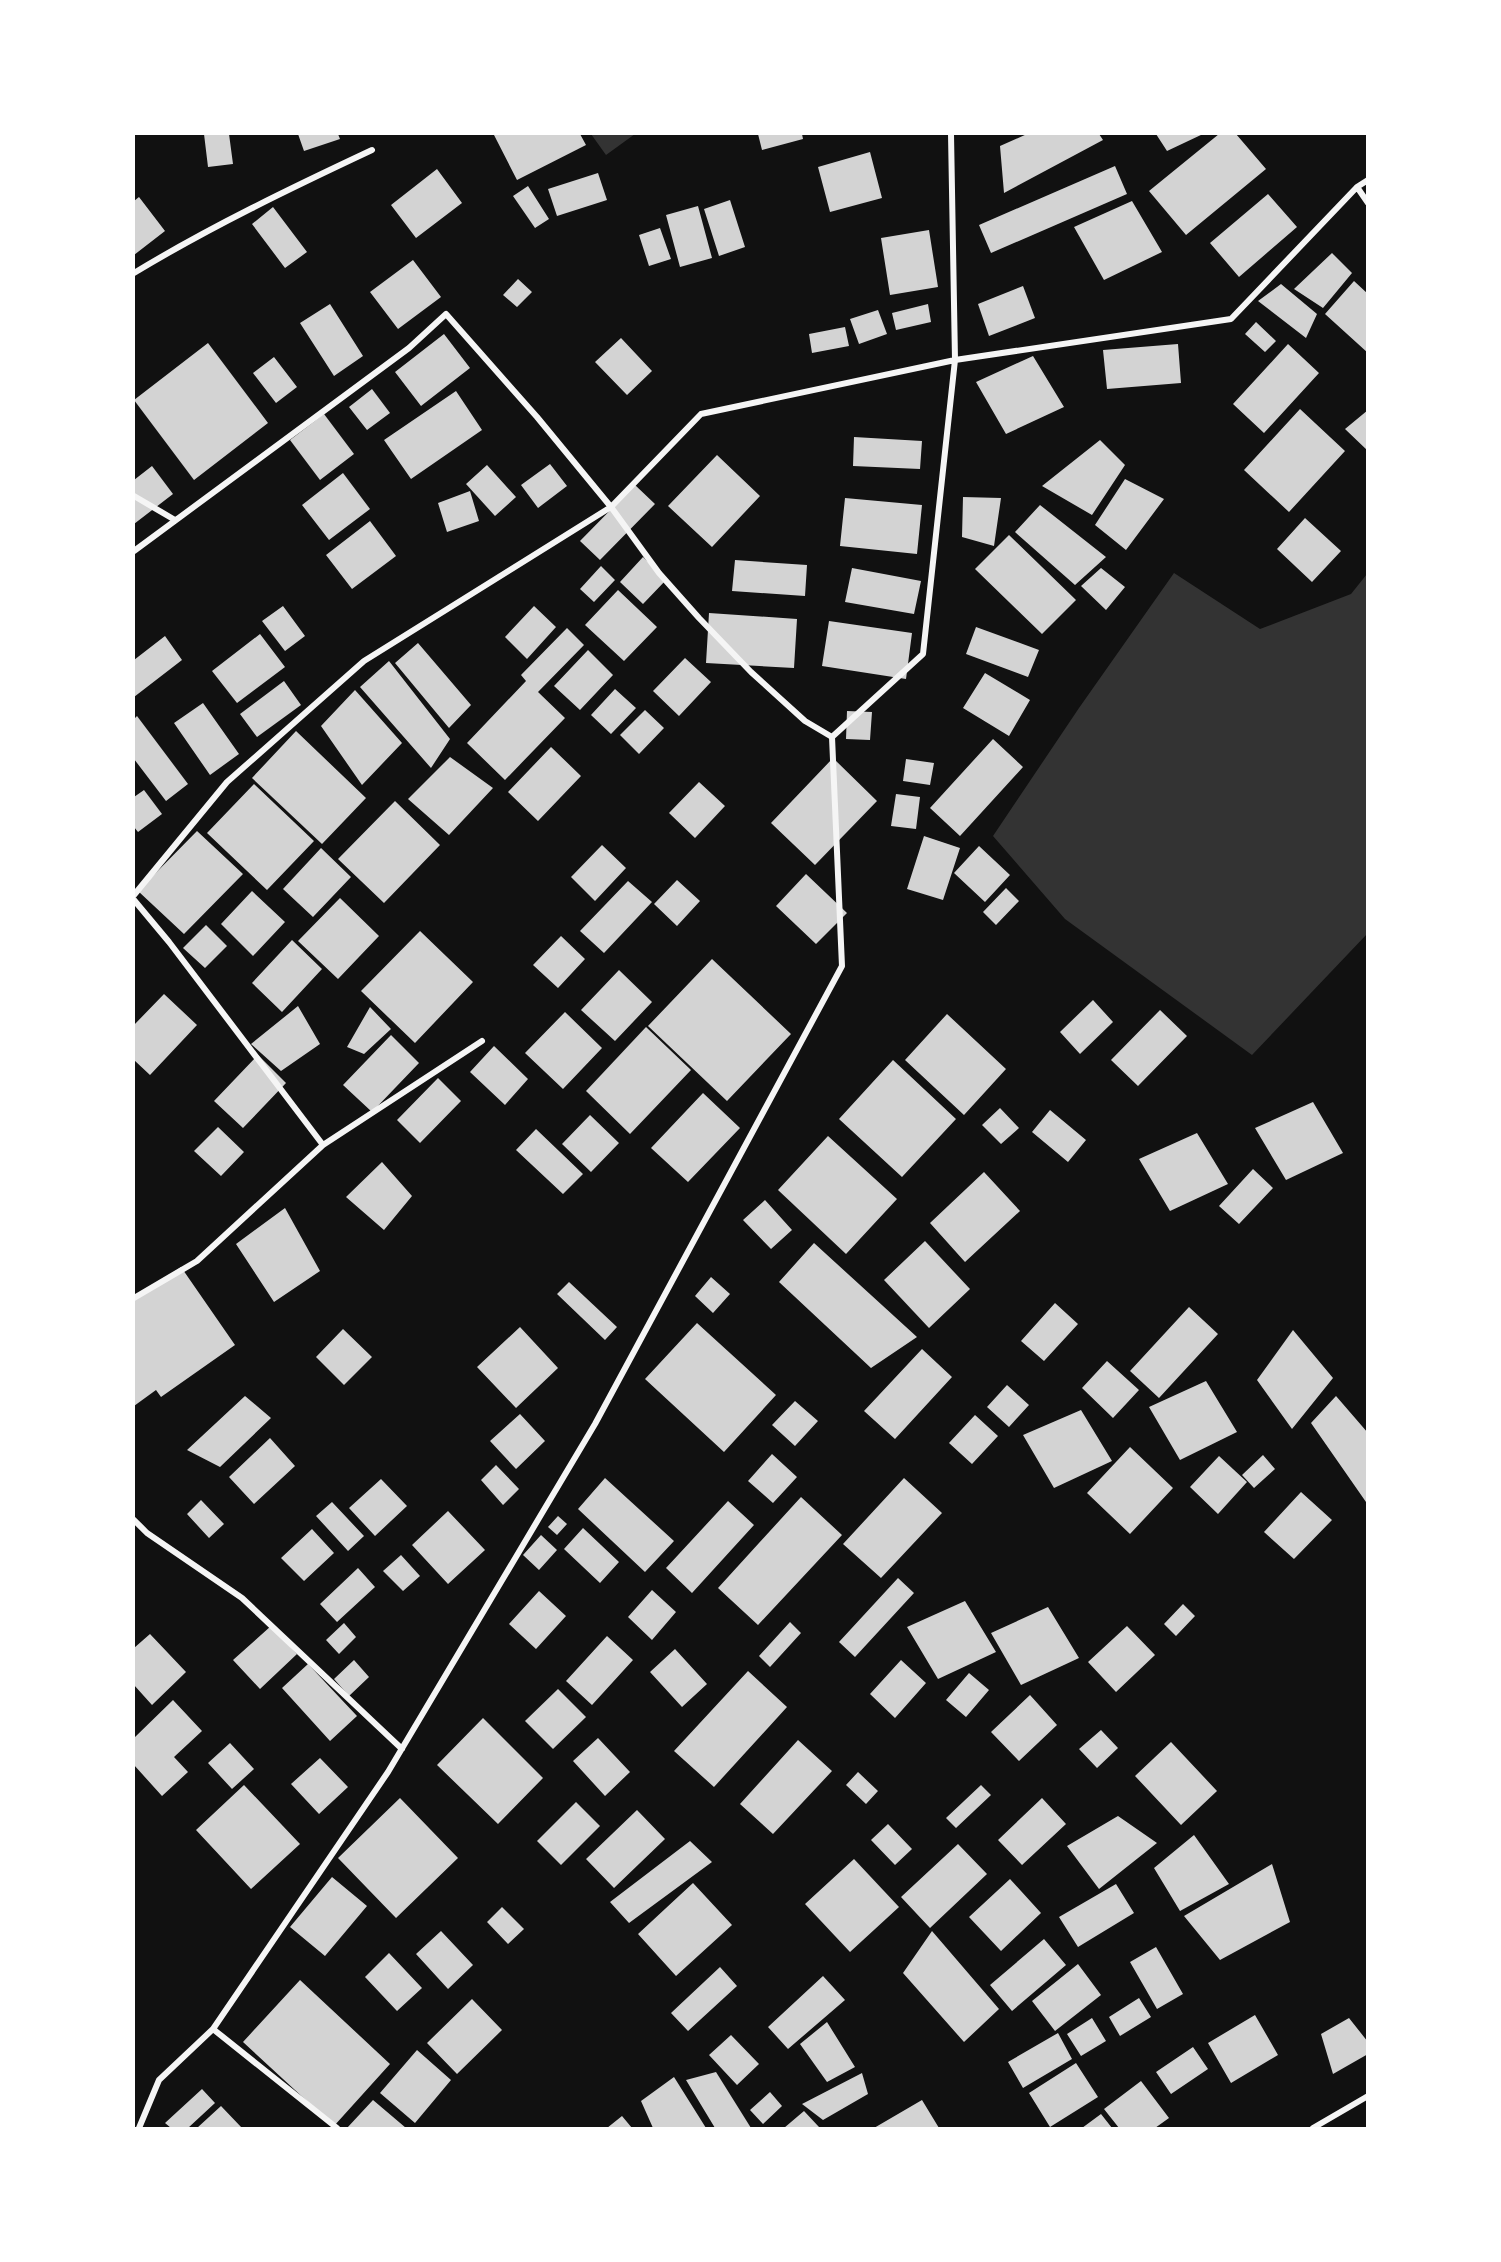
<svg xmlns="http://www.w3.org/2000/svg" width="1501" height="2262" viewBox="0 0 1501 2262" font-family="'Work Sans',sans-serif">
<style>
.water{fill:#333}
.building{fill:#d3d3d3}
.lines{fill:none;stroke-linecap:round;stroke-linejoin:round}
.minor{stroke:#f5f5f5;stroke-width:6}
</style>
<rect width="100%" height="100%" fill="#111"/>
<!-- water -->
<path class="water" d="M591,134H635L606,155Z
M1174,573L1260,629L1351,594L1367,574V934L1252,1055L1065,919L993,836L1079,708Z"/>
<!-- building -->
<path class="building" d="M204,134H229L233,164L208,167Z
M298,134H338L340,139L304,151Z
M497,134H580L586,145L517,180L494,135Z
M758,134H802L803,139L762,150Z
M1027,134H1099L1103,140L1004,193L1000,146Z
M1156,134H1203L1167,151Z
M1219,134H1236L1266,169L1186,235L1149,191Z
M870,152L882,198L830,212L818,167Z
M1115,166L1127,194L991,253L979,225Z
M437,169L462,203L416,238L391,205Z
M598,173L607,200L557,216L548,189Z
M528,186L549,219L535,228L513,196Z
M1268,194L1297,227L1239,277L1210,243Z
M139,197L165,231L134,255V201Z
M730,200L745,247L719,256L704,209Z
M1132,201L1162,252L1104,280L1074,227Z
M698,206L712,258L680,267L666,215Z
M273,207L307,252L285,268L252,224Z
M660,228L671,259L649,266L639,235Z
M929,230L938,287L890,295L881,238Z
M1332,253L1352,273L1323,308L1294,289Z
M413,260L441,297L398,329L370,292Z
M518,279L532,292L517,307L503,295Z
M1354,281L1368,294V353L1325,314Z
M1281,284L1317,314L1306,338L1258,301Z
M1023,286L1035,318L989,336L978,304Z
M330,304L363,356L334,376L300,323Z
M928,304L931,322L896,330L892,313Z
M878,310L887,334L859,344L850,319Z
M1256,322L1276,341L1265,352L1245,334Z
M845,327L849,346L812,353L809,334Z
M444,334L470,368L421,406L395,372Z
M621,338L652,371L627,395L595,362Z
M208,343L268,423L194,480L134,400Z
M1178,344L1181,383L1107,389L1103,350Z
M1288,344L1319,373L1264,433L1233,404Z
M1033,356L1064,407L1006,434L976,382Z
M274,357L297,387L276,403L253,373Z
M372,389L390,413L367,430L349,407Z
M456,391L482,430L411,479L384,440Z
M1300,409L1345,451L1289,512L1244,470Z
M1368,410V451L1345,429Z
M324,414L354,454L320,480L290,440Z
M854,437L922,441L920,469L853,466Z
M1100,440L1125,465L1092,515L1042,486Z
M717,455L760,496L712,547L668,506Z
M550,464L567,486L538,508L521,485Z
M487,465L516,497L495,516L466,484Z
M152,466L173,494L134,524V480Z
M343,473L370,509L329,540L302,505Z
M1125,479L1164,499L1126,550L1095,525Z
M635,485L655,504L600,560L580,541Z
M470,491L479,521L447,532L438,503Z
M963,497L1001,498L994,546L962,537Z
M845,498L922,505L917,554L840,546Z
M1040,505L1106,557L1075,585L1015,532Z
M1305,518L1341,551L1312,582L1277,549Z
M370,521L396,556L352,589L326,555Z
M1009,535L1076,600L1042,634L975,569Z
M643,557L666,580L643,604L620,582Z
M735,560L807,565L805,596L732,591Z
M601,566L615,580L594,602L580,589Z
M852,568L921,581L914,614L845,602Z
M1101,568L1125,587L1106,610L1081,586Z
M618,590L657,627L624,661L585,625Z
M283,606L305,636L285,651L262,621Z
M534,606L556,627L527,659L505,637Z
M709,613L797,619L794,668L706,663Z
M829,621L912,633L906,679L822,666Z
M976,627L1039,650L1028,677L966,654Z
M567,628L584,645L538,692L565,718L505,780L467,743L526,681L521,675Z
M260,634L285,667L237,703L212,671Z
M165,636L182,660L134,697V660Z
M418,643L471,705L449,728L395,663Z
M588,650L613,675L580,710L554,686Z
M685,658L711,682L679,716L653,691Z
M389,661L450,739L431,768L360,687Z
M985,673L1030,700L1009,736L963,708Z
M284,681L301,705L257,737L240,714Z
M615,689L636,708L611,734L591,715Z
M355,690L402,743L362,785L321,726Z
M203,703L239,754L210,775L174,723Z
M645,710L664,728L639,754L620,735Z
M847,711L872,712L870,740L846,739Z
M137,716L188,784L166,801L134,759V719Z
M296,731L366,798L322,844L252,778Z
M993,739L1023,767L960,836L930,808Z
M551,747L581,776L538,821L508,792Z
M450,757L493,788L449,835L408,799Z
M833,758L877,801L815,865L771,823Z
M906,759L934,763L930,785L903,781Z
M699,782L725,806L695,838L669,813Z
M254,784L314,841L267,890L207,833Z
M144,790L162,814L138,832L134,827V797Z
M896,794L920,797L916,829L891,826Z
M395,801L440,845L384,903L338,859Z
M197,831L243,874L184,934L138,891Z
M924,836L960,848L943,900L907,889Z
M602,845L626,868L595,901L571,877Z
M979,846L1010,875L985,902L954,873Z
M321,848L351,877L313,917L283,889Z
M806,874L847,913L816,944L776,906Z
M677,880L700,901L677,926L654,904Z
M628,881L652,902L604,953L580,931Z
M1006,888L1019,901L996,925L983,912Z
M252,891L285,922L253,956L221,924Z
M340,898L379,936L338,979L298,941Z
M206,925L227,946L205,968L183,948Z
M420,931L473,982L415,1043L361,991Z
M561,936L585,959L558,988L533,965Z
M292,940L322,969L282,1012L252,983Z
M712,959L791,1034L727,1101L648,1026Z
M619,970L652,1002L615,1041L581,1010Z
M164,994L197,1025L150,1075L134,1060V1025Z
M1093,1000L1113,1022L1080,1054L1060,1032Z
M298,1006L320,1044L281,1071L251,1044Z
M370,1007L391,1029L364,1054L347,1047Z
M1160,1010L1187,1036L1138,1086L1111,1060Z
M565,1012L602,1048L563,1089L525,1053Z
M947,1014L1006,1069L964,1115L905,1060Z
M646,1027L691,1070L630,1134L586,1091Z
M391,1035L419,1063L372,1112L343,1085Z
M494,1046L528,1079L505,1105L470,1072Z
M258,1055L286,1083L243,1128L214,1101Z
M893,1060L956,1119L902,1177L839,1119Z
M438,1078L461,1101L420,1143L397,1120Z
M703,1093L740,1128L688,1182L651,1148Z
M1313,1102L1343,1153L1286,1180L1255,1128Z
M1000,1108L1019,1128L1001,1144L982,1125Z
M1050,1110L1086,1140L1068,1162L1032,1132Z
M590,1115L619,1143L591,1172L562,1144Z
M218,1127L244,1152L221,1176L194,1151Z
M536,1129L583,1174L563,1194L516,1150Z
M1197,1133L1228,1184L1170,1211L1139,1159Z
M828,1136L897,1199L846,1254L778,1190Z
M382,1162L412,1196L384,1230L346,1197Z
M1253,1169L1273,1188L1239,1224L1219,1206Z
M984,1172L1020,1211L965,1262L930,1223Z
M765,1200L792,1230L771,1249L743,1220Z
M285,1208L320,1271L274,1302L236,1244Z
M925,1241L970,1289L929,1328L884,1280Z
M814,1243L917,1337L871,1368L779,1282Z
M181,1267L235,1345L161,1397L156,1390L134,1406V1300Z
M711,1277L730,1294L713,1313L695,1296Z
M569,1282L617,1327L605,1340L557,1294Z
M1055,1303L1078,1324L1044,1361L1021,1341Z
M1189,1307L1218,1334L1159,1398L1130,1371Z
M697,1323L776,1395L724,1452L645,1379Z
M520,1327L558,1368L516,1408L477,1367Z
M343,1329L372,1357L344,1385L316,1357Z
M1293,1330L1333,1378L1292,1429L1257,1380Z
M922,1349L952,1377L895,1439L864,1411Z
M1107,1361L1139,1390L1113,1418L1082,1388Z
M1206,1381L1237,1432L1180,1460L1149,1407Z
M1007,1385L1029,1405L1009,1427L987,1407Z
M245,1396L271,1418L220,1467L187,1450Z
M1336,1396L1368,1433V1500L1366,1502L1311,1423Z
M795,1401L818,1421L795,1446L772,1425Z
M1081,1410L1112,1461L1054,1488L1023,1435Z
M520,1414L545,1441L516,1469L490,1441Z
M975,1415L998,1436L972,1464L949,1443Z
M270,1438L295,1466L254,1504L229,1477Z
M1130,1447L1173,1488L1130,1534L1087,1493Z
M772,1454L797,1477L773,1503L748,1481Z
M1263,1455L1275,1469L1254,1488L1242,1475Z
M1219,1456L1247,1482L1218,1514L1190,1487Z
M496,1465L519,1489L503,1505L481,1480Z
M605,1478L674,1541L645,1572L578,1509Z
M904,1478L942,1513L881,1578L843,1544Z
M381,1479L407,1506L375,1536L349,1508Z
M1301,1492L1332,1520L1294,1559L1264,1532Z
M801,1497L842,1535L758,1625L718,1588Z
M201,1500L224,1524L209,1538L187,1514Z
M728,1501L754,1525L692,1593L666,1568Z
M332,1502L364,1536L348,1551L316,1516Z
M448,1511L485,1550L448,1584L412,1545Z
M558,1516L567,1524L557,1535L548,1527Z
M583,1528L619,1562L600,1583L564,1549Z
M312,1529L334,1553L304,1581L281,1558Z
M541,1535L557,1550L539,1570L523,1555Z
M401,1555L420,1576L403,1591L383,1571Z
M358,1568L375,1587L337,1622L320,1604Z
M898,1578L914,1593L855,1657L839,1642Z
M652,1590L676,1612L652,1640L628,1617Z
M539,1591L566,1616L536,1649L509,1624Z
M965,1601L996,1652L938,1679L907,1627Z
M1183,1604L1195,1616L1176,1636L1164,1624Z
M1048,1607L1079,1658L1021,1685L991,1633Z
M790,1622L801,1633L770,1667L759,1656Z
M344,1623L356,1637L339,1654L326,1640Z
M271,1626L297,1654L260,1689L233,1660Z
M1127,1626L1155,1655L1116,1692L1088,1662Z
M150,1634L186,1672L152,1705L134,1685V1648Z
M607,1636L633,1660L592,1705L566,1681Z
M675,1649L707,1684L682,1707L650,1672Z
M354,1660L369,1677L349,1696L334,1679Z
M901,1660L926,1683L895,1718L870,1694Z
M308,1664L357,1716L330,1741L282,1688Z
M748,1671L787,1707L714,1787L674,1751Z
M969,1673L989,1690L966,1717L946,1700Z
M558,1689L586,1717L553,1749L525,1721Z
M1030,1695L1057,1725L1019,1761L991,1732Z
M173,1700L202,1731L174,1757L188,1772L162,1796L134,1765V1738Z
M483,1718L543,1778L498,1824L437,1765Z
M1101,1730L1118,1748L1097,1768L1079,1749Z
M598,1738L630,1772L605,1796L573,1761Z
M798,1740L832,1771L773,1834L740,1804Z
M1171,1742L1217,1791L1181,1825L1135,1776Z
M230,1743L254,1769L232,1789L208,1763Z
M320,1758L348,1787L319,1814L291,1784Z
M858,1772L878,1791L866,1804L846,1785Z
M244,1785L300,1844L251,1889L196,1830Z
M981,1785L991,1795L956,1828L946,1818Z
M400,1798L458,1858L396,1918L338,1858Z
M1042,1798L1066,1824L1022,1865L998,1840Z
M576,1802L600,1826L561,1865L537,1841Z
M637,1810L665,1839L614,1888L586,1859Z
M1118,1816L1157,1843L1099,1889L1067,1846Z
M888,1824L912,1849L895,1865L871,1840Z
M1194,1835L1229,1884L1180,1911L1154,1868Z
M690,1841L712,1862L629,1923L610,1902Z
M958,1844L987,1874L930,1928L901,1897Z
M854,1859L899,1907L850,1952L805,1904Z
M1272,1864L1290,1922L1220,1960L1184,1916Z
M332,1877L367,1906L325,1956L290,1927Z
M1010,1879L1041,1913L1001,1951L969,1917Z
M693,1883L732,1925L676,1976L638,1934Z
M1116,1884L1134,1913L1078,1947L1059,1917Z
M502,1907L524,1929L508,1944L487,1922Z
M441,1931L473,1965L448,1989L416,1954Z
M932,1931L999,2009L964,2042L903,1973Z
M1044,1939L1066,1965L1012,2011L990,1985Z
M1156,1947L1183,1994L1157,2009L1130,1962Z
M389,1953L422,1988L397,2011L365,1977Z
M1078,1964L1101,1995L1055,2031L1032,2001Z
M720,1967L737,1986L688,2031L671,2013Z
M823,1976L845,2000L788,2049L768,2027Z
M300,1980L390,2064L334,2126L243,2042Z
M1139,1998L1151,2017L1120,2036L1109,2017Z
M472,1999L502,2030L457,2074L427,2043Z
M1255,2015L1278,2055L1231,2083L1208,2043Z
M1092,2018L1106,2041L1081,2056L1067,2034Z
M1349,2018L1368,2042V2054L1333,2074L1321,2034Z
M827,2022L855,2067L827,2082L800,2044Z
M1058,2033L1072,2059L1023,2088L1008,2062Z
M731,2035L759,2064L737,2085L709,2055Z
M1193,2047L1208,2069L1171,2094L1156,2072Z
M417,2050L451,2080L415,2123L380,2093Z
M1076,2063L1098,2097L1050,2127L1029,2093Z
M716,2072L751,2128H715L686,2080Z
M862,2073L868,2094L823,2120L802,2104Z
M674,2077L706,2128H653L641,2101Z
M1141,2081L1169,2118L1155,2128H1119L1104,2109Z
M202,2089L215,2103L188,2128H171L165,2123Z
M770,2092L782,2106L763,2124L750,2110Z
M373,2100L406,2128H347Z
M922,2100L939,2128H874Z
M221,2106L242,2128H197Z
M804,2111L819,2127L784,2128Z
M1101,2114L1112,2128H1082Z
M622,2116L632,2128H607Z"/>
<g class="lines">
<!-- minor -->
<path class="minor" d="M1357,187L1368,203
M134,273C210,227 291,188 372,150
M134,496L175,520
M134,551L409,348L446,314L537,417L611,507L659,573L699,618L751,672L805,721L832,737
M134,895L227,782L364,661L611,507L701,414L955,360L1231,319L1357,187L1368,180
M134,900L169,942L323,1145
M134,1298L197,1261L323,1145L482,1041
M134,1520L147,1533L242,1598L402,1749
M213,2029L337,2128
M139,2128L159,2080L213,2029L388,1772L595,1424L842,966L832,737L923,654L955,360L951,134
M1313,2128L1368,2096"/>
</g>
<!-- border -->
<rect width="1501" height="2262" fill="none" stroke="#ffffff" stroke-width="270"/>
</svg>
